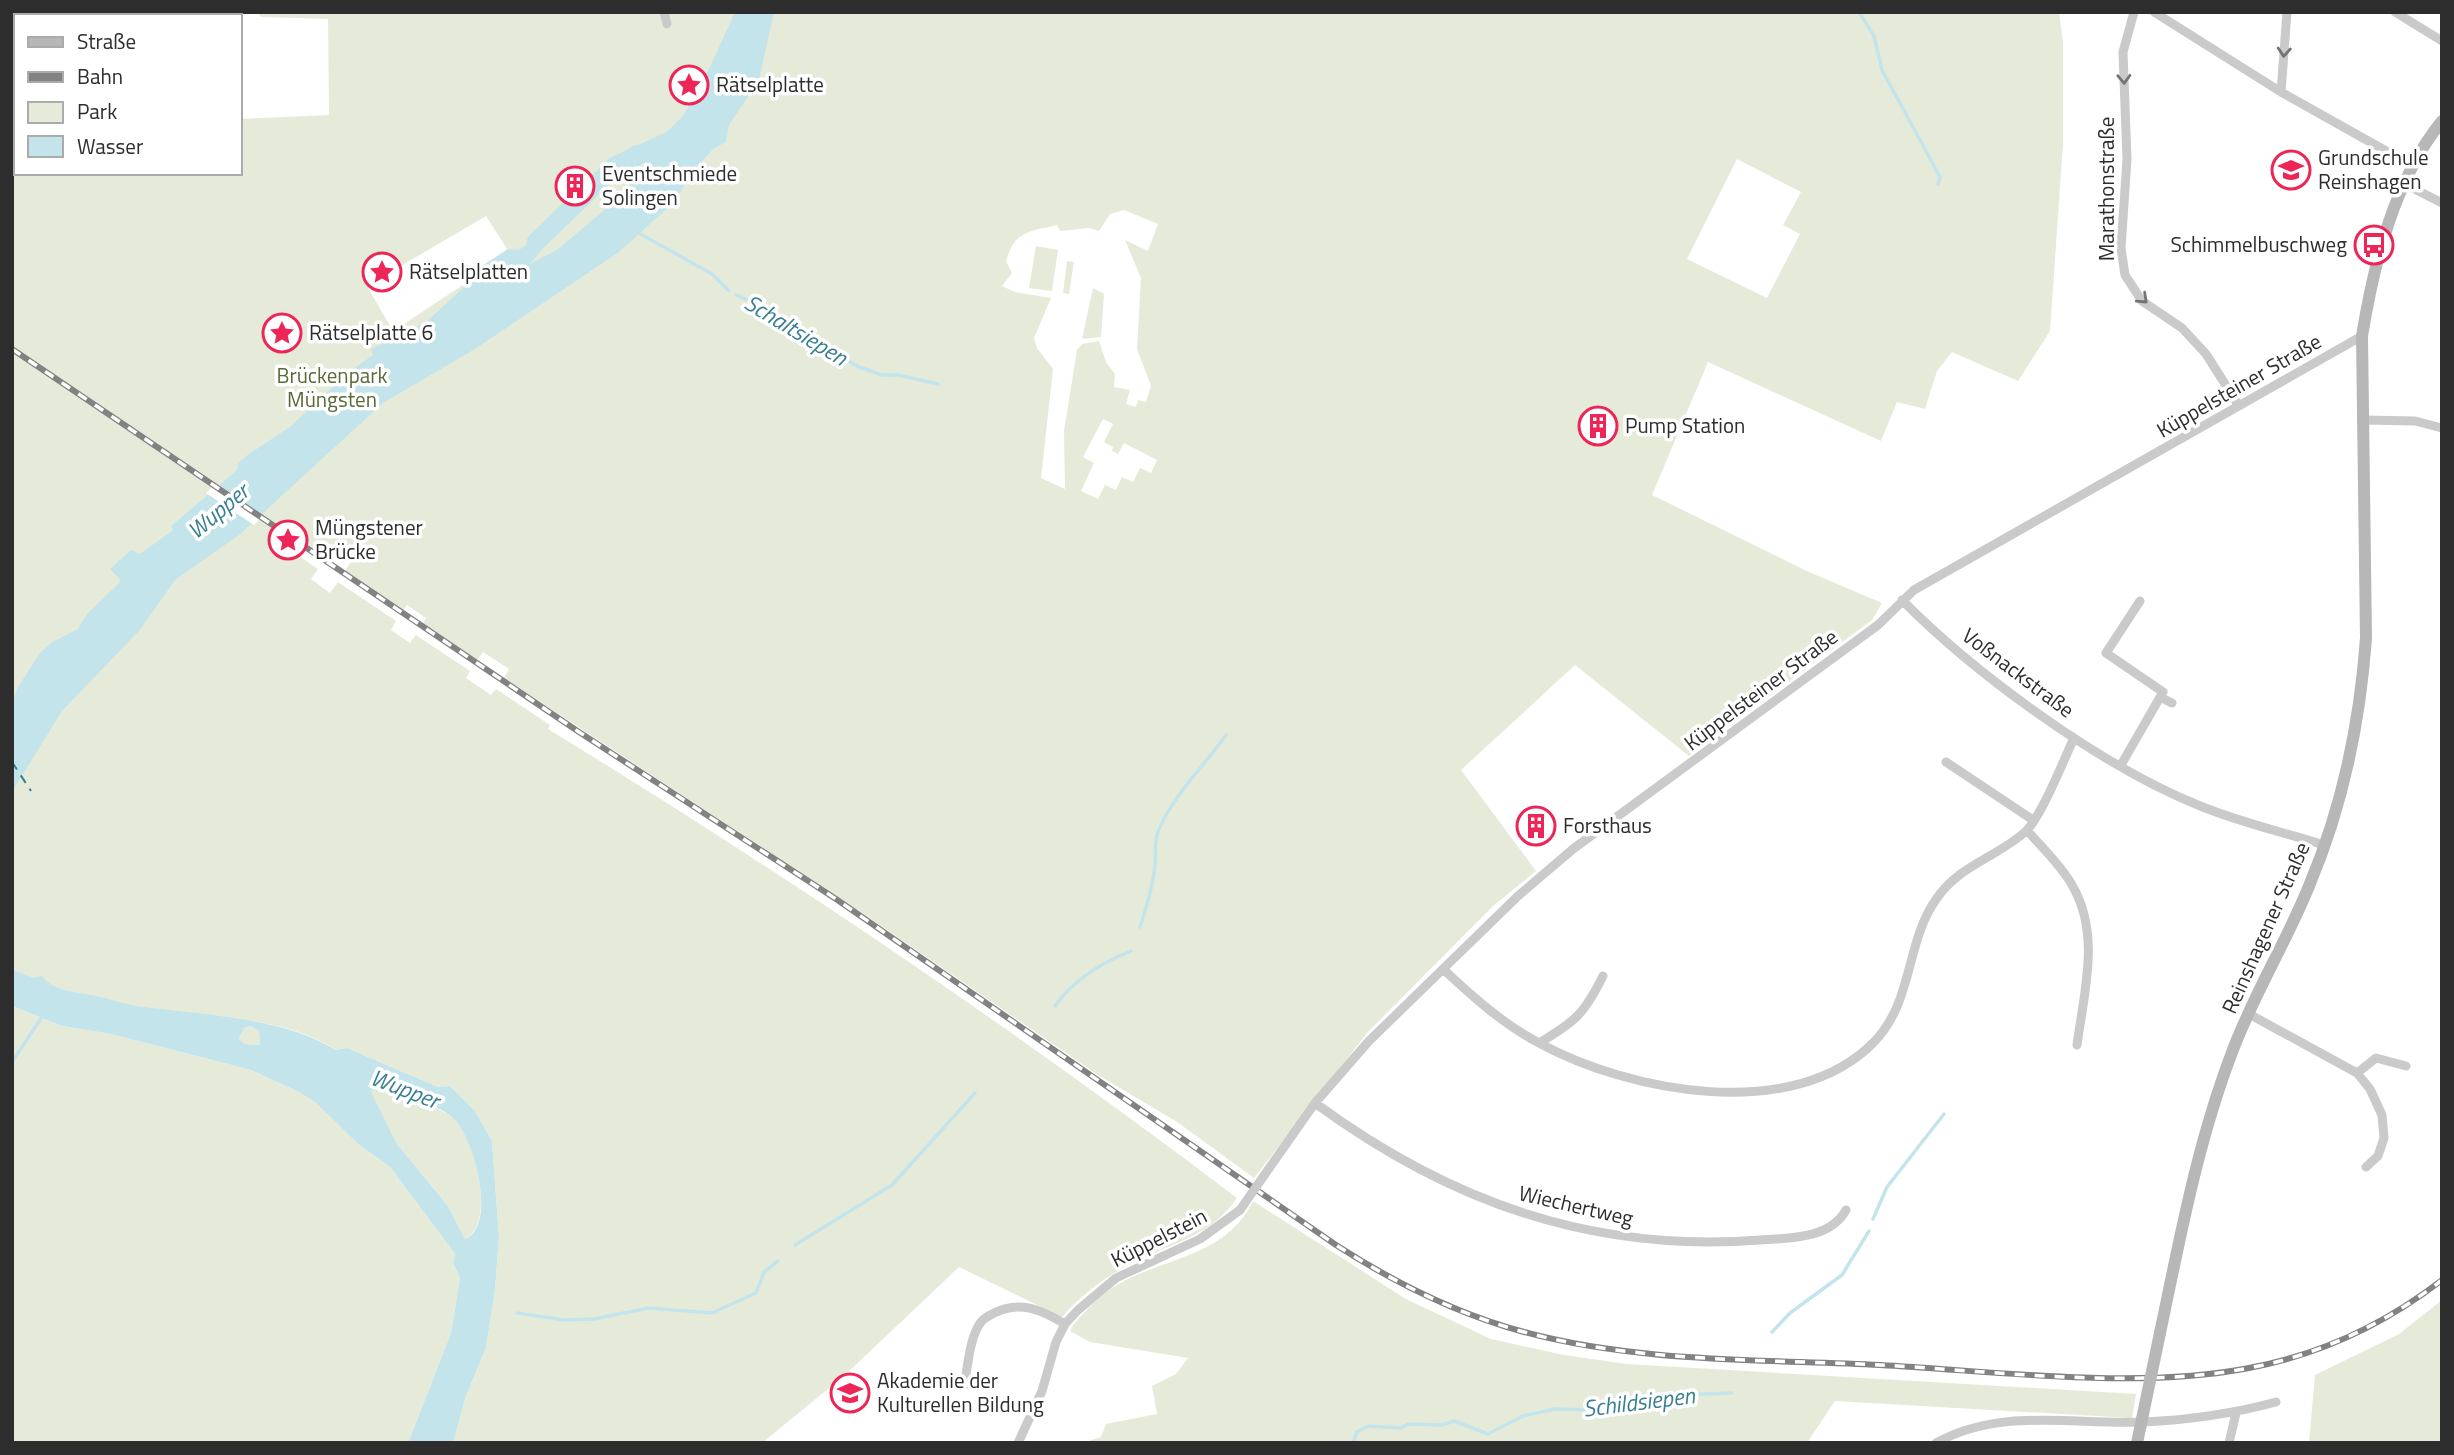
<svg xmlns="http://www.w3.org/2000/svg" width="2454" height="1455" viewBox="0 0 2454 1455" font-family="'Titillium Web',sans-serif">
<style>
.green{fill:#e6ebd9;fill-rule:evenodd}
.water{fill:#c4e4ec;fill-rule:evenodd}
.pier{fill:#fff}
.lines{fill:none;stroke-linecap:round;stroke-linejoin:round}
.stream{stroke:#c4e4ec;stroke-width:3.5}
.river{stroke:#c4e4ec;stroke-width:19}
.ferry{stroke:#387f92;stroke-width:2;stroke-dasharray:9 7;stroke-linecap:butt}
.minor{stroke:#cacaca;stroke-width:9}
.secondary{stroke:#b7b7b7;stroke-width:12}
.rail-casing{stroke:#828282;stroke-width:6}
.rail{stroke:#fff;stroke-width:3.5;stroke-dasharray:10;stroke-linecap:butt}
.minor-bridge{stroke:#cacaca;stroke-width:9}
.secondary-bridge{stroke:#b7b7b7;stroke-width:12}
.oneway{stroke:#747474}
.labels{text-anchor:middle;stroke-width:7;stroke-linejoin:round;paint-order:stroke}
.poi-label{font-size:21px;fill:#2d2d2d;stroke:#fff;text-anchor:start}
.street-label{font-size:21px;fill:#2d2d2d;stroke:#fff}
.park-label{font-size:21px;fill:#586a38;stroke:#fff}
.water-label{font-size:23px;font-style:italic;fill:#387f92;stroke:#fff}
</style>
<rect width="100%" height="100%" fill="#fff"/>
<!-- green -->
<path class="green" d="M12,12H156L155,16H16V61H12Z
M257,12H2059L2063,42V144L2050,331L2018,381L1952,352L1937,371L1925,409L1897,402L1881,441L1708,362L1652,495L1809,572L1882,603L1872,620L1689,756L1575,665L1461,770L1536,871L1493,906L1368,1032L1254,1178L1177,1122L1098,1075L874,921L504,678L509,669L483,652L477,660L423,623L426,618L407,605L403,610L345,571L352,560L334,547L326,558L283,529L272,538L318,569L311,579L330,593L338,582L396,621L391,630L410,643L416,635L470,671L466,678L491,695L496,689L550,725L548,729C785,874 1016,1030 1237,1198C1212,1235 1175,1242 1137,1261C1109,1274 1083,1293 1062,1317L959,1267L845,1375L762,1443H453L466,1396L486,1348L495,1290L499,1237L492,1141L475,1111L450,1086L438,1087L347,1048L336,1050C282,1015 199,1016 137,1006C95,1000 49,988 12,970V68H16V173H240V119L329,115L328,19L261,17ZM1737,159L1801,192L1783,225L1800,234L1767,298L1687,259ZM1124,210L1158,224L1148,251L1125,240L1141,278L1137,349L1151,386L1146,402L1138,400L1136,407L1126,404L1130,390L1114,387L1115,374L1106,362L1099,341L1082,344L1077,350L1064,431L1065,489L1041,478L1053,369L1037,348L1034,338L1051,298L1015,292L1002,286L1012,273L1006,261C1015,230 1029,232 1057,225L1060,231L1089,228L1099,231L1110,214ZM486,216L507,249L460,287L393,331L367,286ZM1103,419L1113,424L1104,442L1113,447L1112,451L1118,454L1124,443L1157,460L1151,473L1140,468L1133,482L1122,477L1116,490L1105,485L1098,499L1081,491L1094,463L1083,457Z
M1036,246L1058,250L1052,291L1029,288Z
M1067,261L1074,262L1069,294L1063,293Z
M1093,288L1104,294L1101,337L1082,339Z
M12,1006L62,1026L111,1034L251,1070L299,1092L316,1103L358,1144L390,1167L455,1254L453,1263L460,1278L451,1333L408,1443H12Z
M251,1026L259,1031L260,1045L245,1044L239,1039L244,1028Z
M369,1089C393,1093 432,1102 452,1117C475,1135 497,1224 465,1239L448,1206L397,1144Z
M1253,1201L1406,1299L1491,1339L1564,1355L1627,1364L2136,1394L2132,1418L1835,1401L1807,1443H1082L1101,1437L1106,1424L1157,1414L1152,1386L1176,1374L1188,1358L1090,1342L1070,1331L1073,1325C1083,1313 1098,1298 1112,1288C1160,1257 1225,1259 1253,1201Z
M2442,1300V1443H2309L2315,1375L2399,1334Z"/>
<!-- water -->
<path class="water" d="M735,12H774L759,80L729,125L726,142L713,149L698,166L673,203L619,252L475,349L383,403L239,535L175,580L139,631L62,711L12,792V703L18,687L40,653L52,642L78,629L87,614L121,581L110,569L131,550L140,554L173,530L171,526L237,470L238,463L250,453L290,427L349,372L373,355L371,349L425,323L479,273L480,267L508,249L519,250L554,224L559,228L530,264L558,249L609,206L647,165L648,151L682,117L703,82Z
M634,145L646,146L644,158L612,175L606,165Z
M12,970L34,978L42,976C54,992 77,992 96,996C110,999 123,1004 138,1006C199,1015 282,1016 336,1050L347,1048L438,1087L450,1086L475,1111L492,1141L499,1237L495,1290L486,1348L466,1396L453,1443H408L451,1333L460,1278L453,1263L455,1254L390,1167L358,1144L316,1103L299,1092L251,1070L111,1034L62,1026L12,1006ZM251,1026L259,1031L260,1045L245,1044L239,1039L244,1028ZM370,1090C395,1093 431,1100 452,1117C474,1135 498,1226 465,1239L448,1206L397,1144Z"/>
<!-- pier -->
<path class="pier" d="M216,483L239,499L263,516L254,525L206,493Z"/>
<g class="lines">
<!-- stream -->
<path class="stream" d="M1859,12L1874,36L1882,70L1940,177L1938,184
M637,232L712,274L729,291
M736,295L766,308L857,366L882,375H898L938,384
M1140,927C1147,906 1153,886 1155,864C1156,853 1154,843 1158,832C1170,799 1205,765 1226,735
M1055,1006C1074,979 1101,963 1131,951
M12,1062L44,1014
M1873,1219L1887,1187L1944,1114
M795,1245L892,1185L975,1093
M517,1313L564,1320L594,1319L649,1308L712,1313L756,1293L764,1272L778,1261
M1772,1332L1790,1313L1842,1275L1869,1231
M1353,1443L1357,1432L1368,1426L1401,1428L1408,1424L1442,1425L1454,1421L1488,1434L1523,1416L1555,1409L1596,1410L1635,1405L1653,1396L1732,1393"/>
<!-- river -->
<path class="river" d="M536,242L615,166L670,141"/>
<!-- ferry -->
<path class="ferry" d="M12,762L31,791"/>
<!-- minor -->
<path class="minor" d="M664,12L667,24
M2134,12L2123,52L2127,159L2121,248L2125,275L2142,301L2182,328L2206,354L2239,406
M2154,12L2281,92L2413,166
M2395,12L2442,41
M2281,92L2287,12
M2405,184L2442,203
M2365,420L2415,421L2442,428
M1902,600C1975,674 2101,766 2198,805C2238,822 2283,832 2324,845
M2160,697L2172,703
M1946,762L2033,820
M2121,765L2163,692L2106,653L2140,601
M2027,830C2042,848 2061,865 2072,885C2101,934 2084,992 2077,1045
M1443,969C1473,997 1503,1024 1539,1043C1629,1092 1794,1124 1874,1042C1914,1001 1905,942 1937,898C1960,865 1997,857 2025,832C2041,818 2064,759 2074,738
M2249,1014L2357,1073L2370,1089L2382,1115L2384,1138L2378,1156L2366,1167
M1539,1043C1576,1021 1584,1014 1603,976
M2357,1073L2376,1058L2406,1066
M1315,1103C1450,1202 1592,1253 1760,1240C1790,1238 1830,1239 1846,1210
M1263,1177L1315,1103L1369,1041L1518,896L1573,849L1878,625L1914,590L2362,336
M964,1386C968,1367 969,1338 981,1322C984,1318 989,1316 994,1313C1020,1300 1042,1310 1065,1324
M1018,1443L1042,1391L1056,1342L1065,1324L1078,1310L1116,1278L1200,1239L1240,1210
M1936,1443C2001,1407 2072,1425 2143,1422C2188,1420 2232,1414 2276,1402
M2229,1443L2236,1413"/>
<!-- secondary -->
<path class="secondary" d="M2160,1333C2180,1238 2197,1145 2231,1055C2252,997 2286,943 2309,886C2342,808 2360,722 2366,638L2362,336C2374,263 2394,180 2442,121
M2137,1443L2142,1419"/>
<defs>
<path id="rail" d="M12,349L579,732L836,899L1336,1245C1395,1283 1457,1314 1524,1332C1639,1363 1763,1359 1880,1365C1996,1371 2136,1390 2249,1368C2319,1355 2385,1324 2442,1280"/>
</defs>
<!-- rail casing -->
<use href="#rail" class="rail-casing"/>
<!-- rail -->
<use href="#rail" class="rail"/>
<!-- minor-bridge -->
<path class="minor-bridge" d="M1240,1210L1263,1177"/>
<!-- secondary-bridge -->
<path class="secondary-bridge" d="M2142,1419L2160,1333"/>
</g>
<!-- one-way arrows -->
<defs><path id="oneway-chevron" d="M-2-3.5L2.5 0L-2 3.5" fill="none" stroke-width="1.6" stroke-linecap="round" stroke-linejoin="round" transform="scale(1.75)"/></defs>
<g class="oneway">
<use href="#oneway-chevron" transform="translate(2284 52) rotate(94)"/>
<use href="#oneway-chevron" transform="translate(2124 79) rotate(88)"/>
<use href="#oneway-chevron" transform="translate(2143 299) rotate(43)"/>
</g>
<!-- icons -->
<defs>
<symbol id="sight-ring" viewBox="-11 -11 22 22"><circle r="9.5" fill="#fff" stroke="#ed2657" stroke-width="1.5"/><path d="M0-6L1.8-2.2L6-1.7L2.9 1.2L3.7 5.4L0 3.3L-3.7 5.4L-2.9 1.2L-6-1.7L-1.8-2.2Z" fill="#ed2657"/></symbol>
<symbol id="school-ring" viewBox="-11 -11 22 22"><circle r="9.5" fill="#fff" stroke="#ed2657" stroke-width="1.5"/><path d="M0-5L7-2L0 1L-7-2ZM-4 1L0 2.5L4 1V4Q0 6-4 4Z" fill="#ed2657"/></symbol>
<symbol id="building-ring" viewBox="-11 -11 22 22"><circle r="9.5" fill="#fff" stroke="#ed2657" stroke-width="1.5"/><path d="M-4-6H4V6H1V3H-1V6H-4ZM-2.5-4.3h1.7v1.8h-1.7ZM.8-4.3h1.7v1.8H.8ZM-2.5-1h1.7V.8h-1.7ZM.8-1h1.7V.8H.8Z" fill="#ed2657"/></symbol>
<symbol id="bus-ring" viewBox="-11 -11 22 22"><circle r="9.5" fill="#fff" stroke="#ed2657" stroke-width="1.5"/><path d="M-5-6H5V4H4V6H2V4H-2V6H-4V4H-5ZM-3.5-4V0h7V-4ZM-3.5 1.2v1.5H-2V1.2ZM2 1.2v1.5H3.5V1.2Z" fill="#ed2657"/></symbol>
<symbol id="university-ring" viewBox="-11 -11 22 22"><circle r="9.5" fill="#fff" stroke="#ed2657" stroke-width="1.5"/><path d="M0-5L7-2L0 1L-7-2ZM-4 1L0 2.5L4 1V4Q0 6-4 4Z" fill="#ed2657"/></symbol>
</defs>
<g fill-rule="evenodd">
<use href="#sight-ring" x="667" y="63" width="44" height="44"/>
<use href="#school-ring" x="2269" y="148" width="44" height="44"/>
<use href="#building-ring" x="553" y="164" width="44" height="44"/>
<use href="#bus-ring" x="2352" y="223" width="44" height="44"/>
<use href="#sight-ring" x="360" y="250" width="44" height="44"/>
<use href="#sight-ring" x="260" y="311" width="44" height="44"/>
<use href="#building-ring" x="1576" y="404" width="44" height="44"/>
<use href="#sight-ring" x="266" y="518" width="44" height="44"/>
<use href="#building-ring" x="1514" y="804" width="44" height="44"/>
<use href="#university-ring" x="828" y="1371" width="44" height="44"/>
</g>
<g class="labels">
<!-- poi labels -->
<g class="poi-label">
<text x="716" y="92">Rätselplatte</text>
<text x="2318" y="165">Grundschule<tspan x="2318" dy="24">Reinshagen</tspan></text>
<text x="602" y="181">Eventschmiede<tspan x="602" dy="24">Solingen</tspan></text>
<text x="2347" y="252" text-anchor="end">Schimmelbuschweg</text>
<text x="409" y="279">Rätselplatten</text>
<text x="309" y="340">Rätselplatte 6</text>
<text x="1625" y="433">Pump Station</text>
<text x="315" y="535">Müngstener<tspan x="315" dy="24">Brücke</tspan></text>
<text x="1563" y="833">Forsthaus</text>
<text x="877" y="1388">Akademie der<tspan x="877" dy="24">Kulturellen Bildung</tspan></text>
</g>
<!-- street labels -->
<g class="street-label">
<text transform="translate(2107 189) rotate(-90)" y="7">Marathonstraße</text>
<text transform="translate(2239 386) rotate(-30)" y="7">Küppelsteiner Straße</text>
<text transform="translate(2018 673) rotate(37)" y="7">Voßnackstraße</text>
<text transform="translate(1761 690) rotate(-37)" y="7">Küppelsteiner Straße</text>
<text transform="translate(2266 928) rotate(-66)" y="7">Reinshagener Straße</text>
<text transform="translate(1576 1206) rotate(13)" y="7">Wiechertweg</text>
<text transform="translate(1159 1238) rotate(-27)" y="7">Küppelstein</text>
</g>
<!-- park labels -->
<g class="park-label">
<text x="332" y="383">Brückenpark<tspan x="332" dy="24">Müngsten</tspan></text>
</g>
<!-- water labels -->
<g class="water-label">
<text transform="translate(796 330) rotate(31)" y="8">Schaltsiepen</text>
<text transform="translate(218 511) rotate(-40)" y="8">Wupper</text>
<text transform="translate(405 1089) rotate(21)" y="8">Wupper</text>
<text transform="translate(1639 1402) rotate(-7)" y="8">Schildsiepen</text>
</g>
</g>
<!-- border -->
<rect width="2454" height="1455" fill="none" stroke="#2d2d2d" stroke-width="28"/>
<!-- legend -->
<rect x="14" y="14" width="228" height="161" fill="#ffffff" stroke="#ababab" stroke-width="2"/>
<rect x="28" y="37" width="35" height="10" fill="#b7b7b7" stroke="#ababab" stroke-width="2"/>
<text x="77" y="49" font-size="21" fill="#2d2d2d">Straße</text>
<rect x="28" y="72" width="35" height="10" fill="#828282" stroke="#ababab" stroke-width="2"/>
<text x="77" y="84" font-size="21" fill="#2d2d2d">Bahn</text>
<rect x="28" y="102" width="35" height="21" fill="#e6ebd9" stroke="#ababab" stroke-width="2"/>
<text x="77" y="119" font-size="21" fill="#2d2d2d">Park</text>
<rect x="28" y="136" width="35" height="21" fill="#c4e4ec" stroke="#ababab" stroke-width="2"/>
<text x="77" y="154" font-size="21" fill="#2d2d2d">Wasser</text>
</svg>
